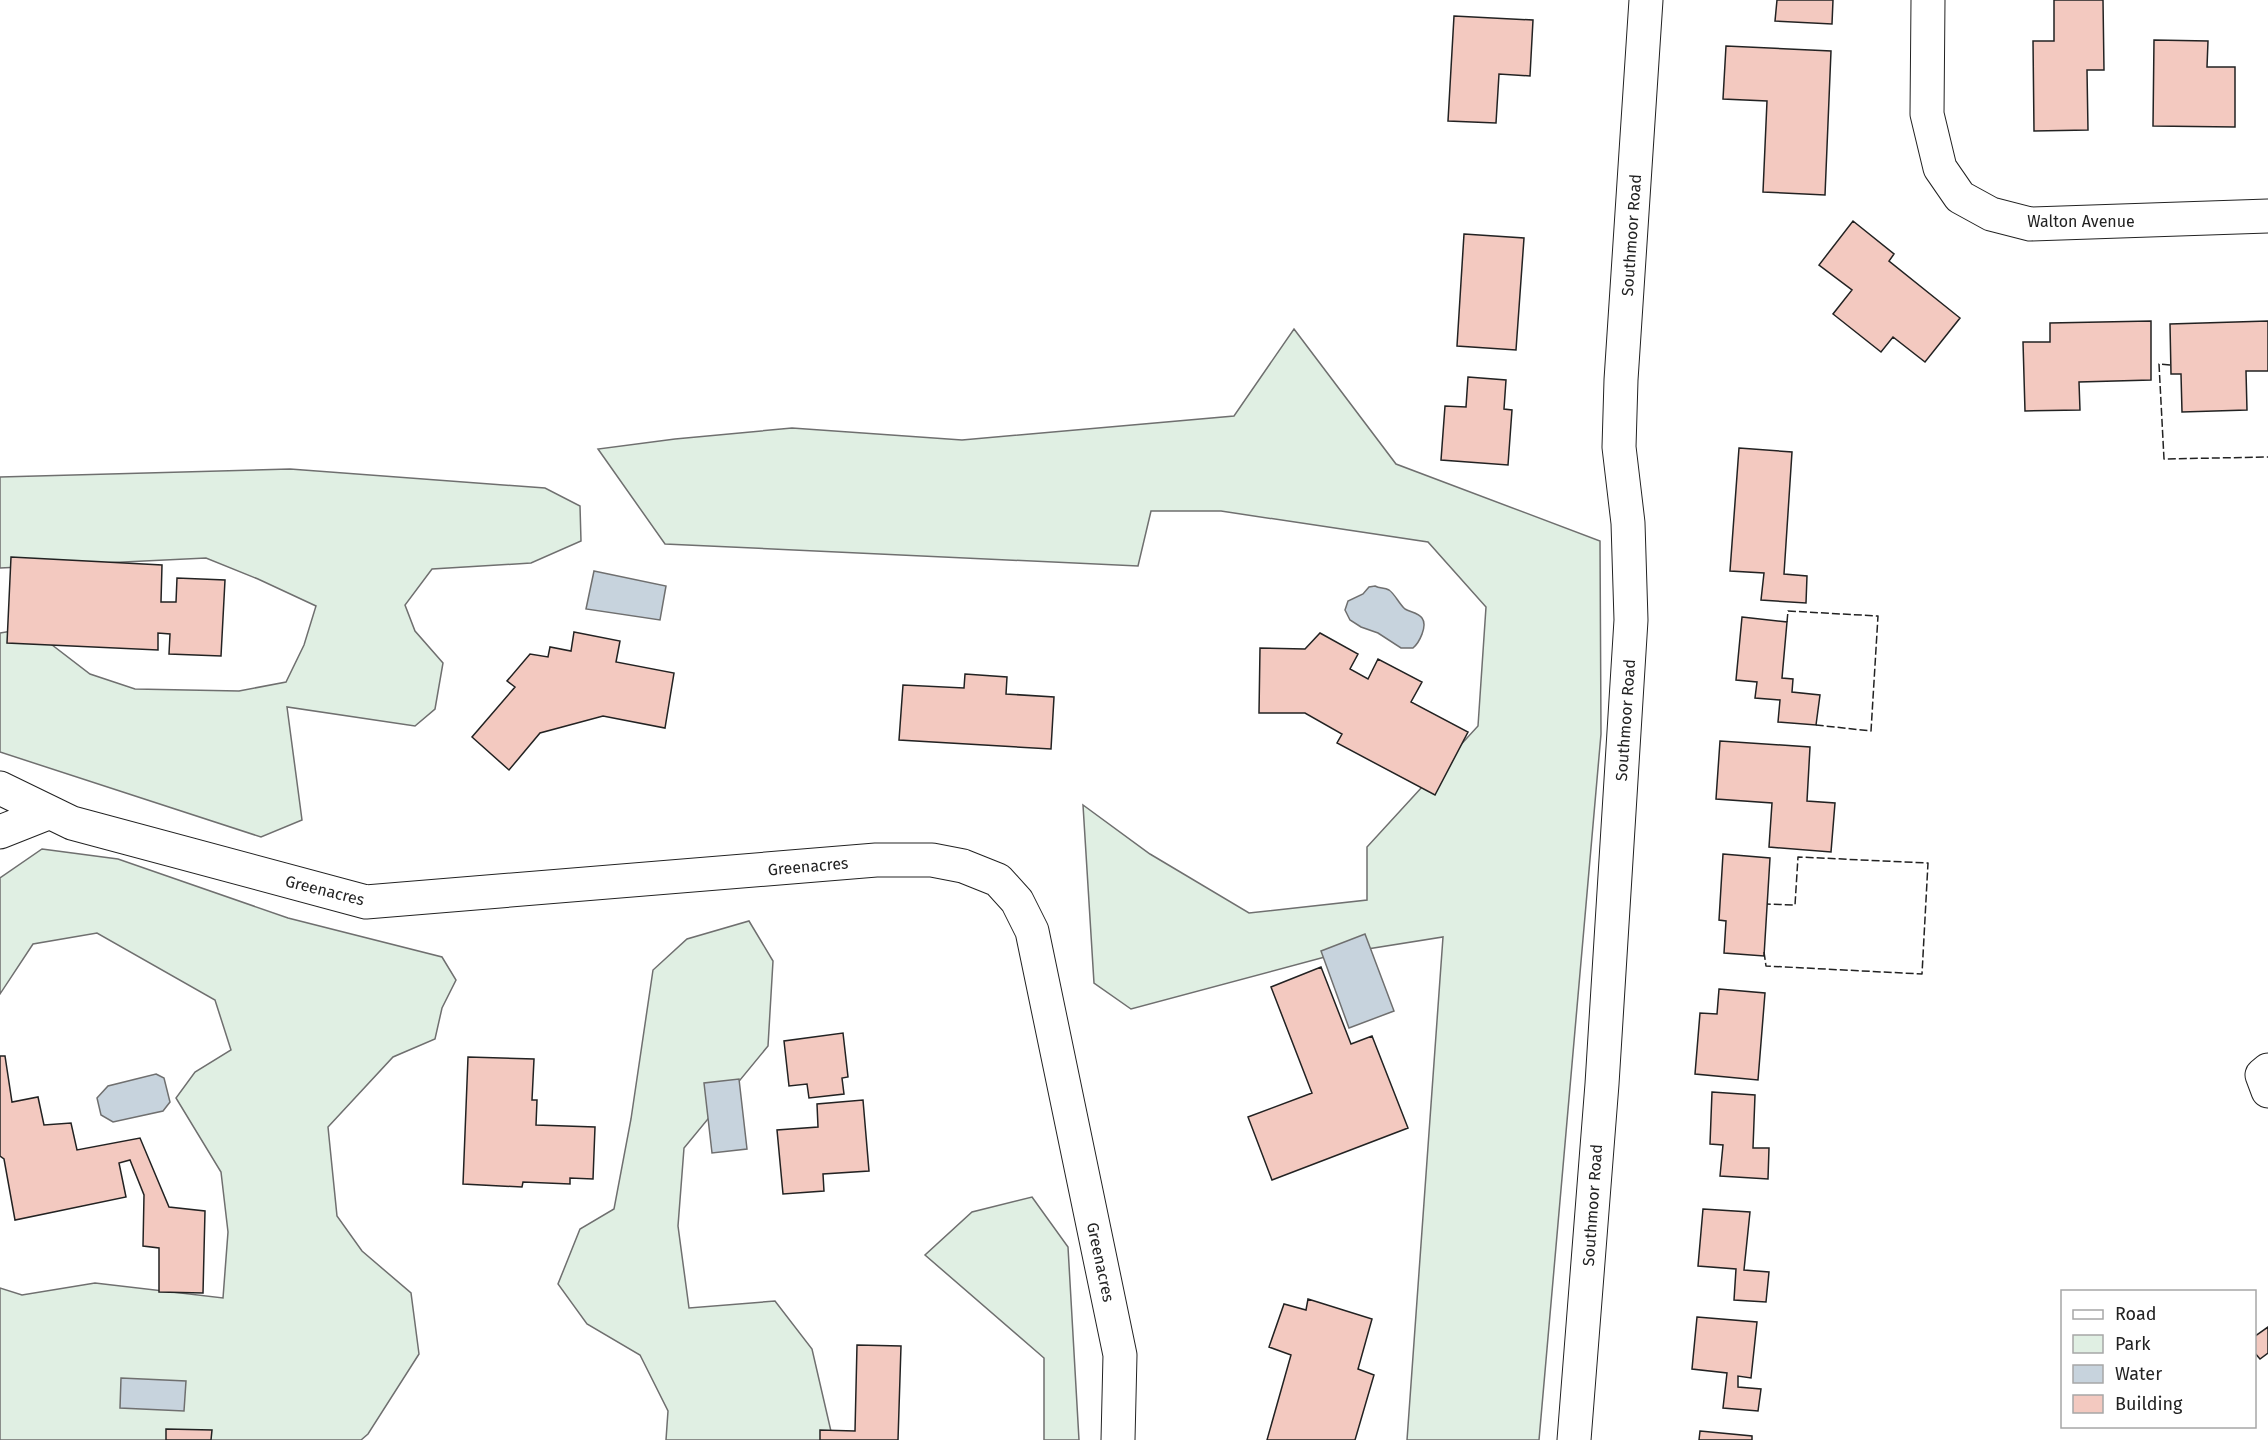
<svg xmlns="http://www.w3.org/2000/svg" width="2268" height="1440" viewBox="0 0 2268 1440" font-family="'Fira Sans',sans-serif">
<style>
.green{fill:#e0efe3;stroke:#6f6f6f;stroke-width:1.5}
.water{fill:#c7d3dd;stroke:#6f6f6f;stroke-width:1.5}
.building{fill:#f3c9c0;stroke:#222;stroke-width:1.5}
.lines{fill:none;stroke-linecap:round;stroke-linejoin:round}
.minor-casing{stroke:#222;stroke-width:35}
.minor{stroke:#fff;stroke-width:33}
.fence{stroke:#222;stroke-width:1.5;stroke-dasharray:8 3;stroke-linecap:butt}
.labels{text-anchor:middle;stroke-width:4.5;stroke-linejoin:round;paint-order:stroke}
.street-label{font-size:16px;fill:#222;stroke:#fff}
</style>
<rect width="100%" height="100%" fill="#fff"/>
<!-- green -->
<path class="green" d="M1294,329L1396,464L1600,541L1601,734L1539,1440H1407L1443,937L1336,954L1131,1009L1094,983L1083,805L1150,854L1249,913L1367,900V847L1478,726L1486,607L1428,542L1221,511H1151L1138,566L665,544L598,449L675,439L792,428L962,440L1234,416Z
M290,469L545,488L580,506L581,541L531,563L432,569L405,605L415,631L443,663L435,709L415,726L287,707L302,820L261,837L0,752V633L30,628L90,674L135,689L239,691L286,682L304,645L316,606L258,579L206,558L0,568V477Z
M42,849L118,859L288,918L442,957L456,980L442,1008L435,1039L393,1057L328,1127L337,1216L362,1251L411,1293L419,1354L368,1434L361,1440H0V1288L22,1295L95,1283L223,1298L228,1232L221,1172L176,1098L195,1072L231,1050L215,1000L97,933L33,944L0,994V878Z
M749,921L773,961L768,1046L684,1148L678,1226L689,1308L775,1301L812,1349L833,1440H666L668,1411L640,1355L587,1324L558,1284L580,1229L614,1209L631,1119L653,970L687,939Z
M1032,1197L1068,1247L1079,1440H1044V1358L925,1255L972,1212Z"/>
<!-- water -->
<path class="water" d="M594,571L666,586L660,620L586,609Z
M1375,586C1380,589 1384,587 1389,590C1395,594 1399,604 1405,609C1410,612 1419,613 1422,618C1428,626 1419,643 1413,648H1401L1378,633L1361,627L1350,620L1345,610L1348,601L1363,594L1369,587Z
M1365,934L1394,1011L1349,1028L1321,951Z
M156,1074L164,1078L170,1102L163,1111L113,1122L101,1115L97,1098L108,1086Z
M739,1079L747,1149L712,1153L704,1083Z
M121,1378L186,1381L184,1411L120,1408Z"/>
<!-- building -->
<path class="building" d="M1777,0H1833L1832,24L1775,21Z
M2054,0H2103L2104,70H2087L2088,130L2034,131L2033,41H2054Z
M1454,16L1533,20L1530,76L1499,74L1496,123L1448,121Z
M2154,40L2208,41L2207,67H2235V127L2153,126Z
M1726,46L1831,51L1825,195L1763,192L1767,101L1723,99Z
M1853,221L1894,254L1889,261L1960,318L1925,362L1893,337L1881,352L1833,314L1852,290L1819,265Z
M1464,234L1524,238L1516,350L1457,346Z
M2151,321V380L2079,382L2080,410L2025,411L2023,342H2050V323Z
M2268,321V371H2246L2247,410L2182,412L2181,374H2171L2170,324Z
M1468,377L1506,380L1504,409L1512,410L1508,465L1441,460L1445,406L1466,407Z
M1739,448L1792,452L1784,574L1807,576L1806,603L1761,600L1764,573L1730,571Z
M11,557L162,565L161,602H176L177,578L225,580L221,656L169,654L170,634L158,633V650L7,643Z
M1742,617L1787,622L1782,678L1793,679L1792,692L1820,695L1816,725L1778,722L1780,700L1755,698L1757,682L1736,680Z
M574,632L620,641L616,662L674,673L665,728L603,716L540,733L509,770L472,737L515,687L507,681L530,654L548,657L550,647L571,651Z
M1320,633L1358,654L1350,669L1368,679L1378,659L1422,682L1411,702L1468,732L1435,795L1337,743L1342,734L1305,713H1259L1260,648L1305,649Z
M965,674L1007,677L1006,694L1054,697L1051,749L899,740L903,685L964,688Z
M1720,741L1810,747L1807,801L1835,803L1831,852L1769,847L1772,803L1716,799Z
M1723,854L1770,858L1764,956L1724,953L1726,921L1719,920Z
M1321,967L1351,1044L1372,1036L1408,1128L1272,1180L1248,1117L1312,1093L1271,987Z
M1719,989L1765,993L1758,1080L1695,1074L1700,1013L1717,1014Z
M843,1033L848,1077L842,1078L844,1094L809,1098L807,1084L789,1086L784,1041Z
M0,1056H5L12,1102L38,1097L44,1125L71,1123L77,1150L140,1138L169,1207L205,1211L203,1293L159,1292V1248L143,1246L144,1195L130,1160L119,1163L126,1197L15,1220L4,1159L0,1156Z
M468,1057L534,1059L532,1100H537L536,1125L595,1127L593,1179L570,1178V1184L523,1182L522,1187L463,1184Z
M1712,1092L1755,1095L1753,1148H1769L1768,1179L1720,1176L1723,1145L1710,1144Z
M863,1100L869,1171L823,1174L824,1191L783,1194L777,1130L818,1127L817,1104Z
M1703,1209L1750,1212L1744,1270L1769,1272L1766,1302L1734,1300L1736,1269L1698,1266Z
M1308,1299L1372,1319L1358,1369L1374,1375L1355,1440H1267L1291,1355L1269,1347L1284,1304L1306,1310Z
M1697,1317L1757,1322L1751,1378L1738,1376V1387L1761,1389L1758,1411L1723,1408L1727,1373L1692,1369Z
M2268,1327V1353L2260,1359L2254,1352V1337Z
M857,1345L901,1346L898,1440H820V1430L855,1431Z
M166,1429L212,1430L211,1440H166Z
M1700,1431L1752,1436V1440H1699Z"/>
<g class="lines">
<defs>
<path id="minor" d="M1928,0L1927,114L1940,168L1960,197L1991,214L2030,224L2268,216
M0,788L72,823L366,902L876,860H932L963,866L998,880L1017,901L1032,931L1120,1355L1118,1440
M0,832L48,813
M2268,1070L2262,1075L2268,1091
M1574,1440L1602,1084L1631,620L1628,523L1619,447L1621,380L1646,0"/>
</defs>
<!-- minor casing -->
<use href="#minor" class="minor-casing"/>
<!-- minor -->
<use href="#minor" class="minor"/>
<!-- fence -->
<path class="fence" d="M2170,365L2159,364L2164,459L2268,457
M1787,622L1788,611L1878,616L1871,731L1816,725
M1764,952L1766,966L1922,974L1928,863L1798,857L1795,905L1767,904"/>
</g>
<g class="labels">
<!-- street labels -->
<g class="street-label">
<text x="2081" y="227">Walton Avenue</text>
<text transform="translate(1631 235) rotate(-86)" y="6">Southmoor Road</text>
<text transform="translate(1625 720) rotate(-86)" y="6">Southmoor Road</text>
<text transform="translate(808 866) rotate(-5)" y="6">Greenacres</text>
<text transform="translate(325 890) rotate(14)" y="6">Greenacres</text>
<text transform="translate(1592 1205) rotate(-86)" y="6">Southmoor Road</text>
<text transform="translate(1101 1262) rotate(78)" y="6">Greenacres</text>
</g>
</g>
<!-- legend -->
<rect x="2061" y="1290" width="195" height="138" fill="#ffffff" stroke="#a7a7a7" stroke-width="1.5"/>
<rect x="2073" y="1310" width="30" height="9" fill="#ffffff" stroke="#a7a7a7" stroke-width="1.5"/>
<text x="2115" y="1320" font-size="18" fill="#222222">Road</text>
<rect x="2073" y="1335" width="30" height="18" fill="#e0efe3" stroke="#a7a7a7" stroke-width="1.5"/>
<text x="2115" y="1350" font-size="18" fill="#222222">Park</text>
<rect x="2073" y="1365" width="30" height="18" fill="#c7d3dd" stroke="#a7a7a7" stroke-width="1.5"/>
<text x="2115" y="1380" font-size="18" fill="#222222">Water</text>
<rect x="2073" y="1395" width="30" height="18" fill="#f3c9c0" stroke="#a7a7a7" stroke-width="1.5"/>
<text x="2115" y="1410" font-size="18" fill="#222222">Building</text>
</svg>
